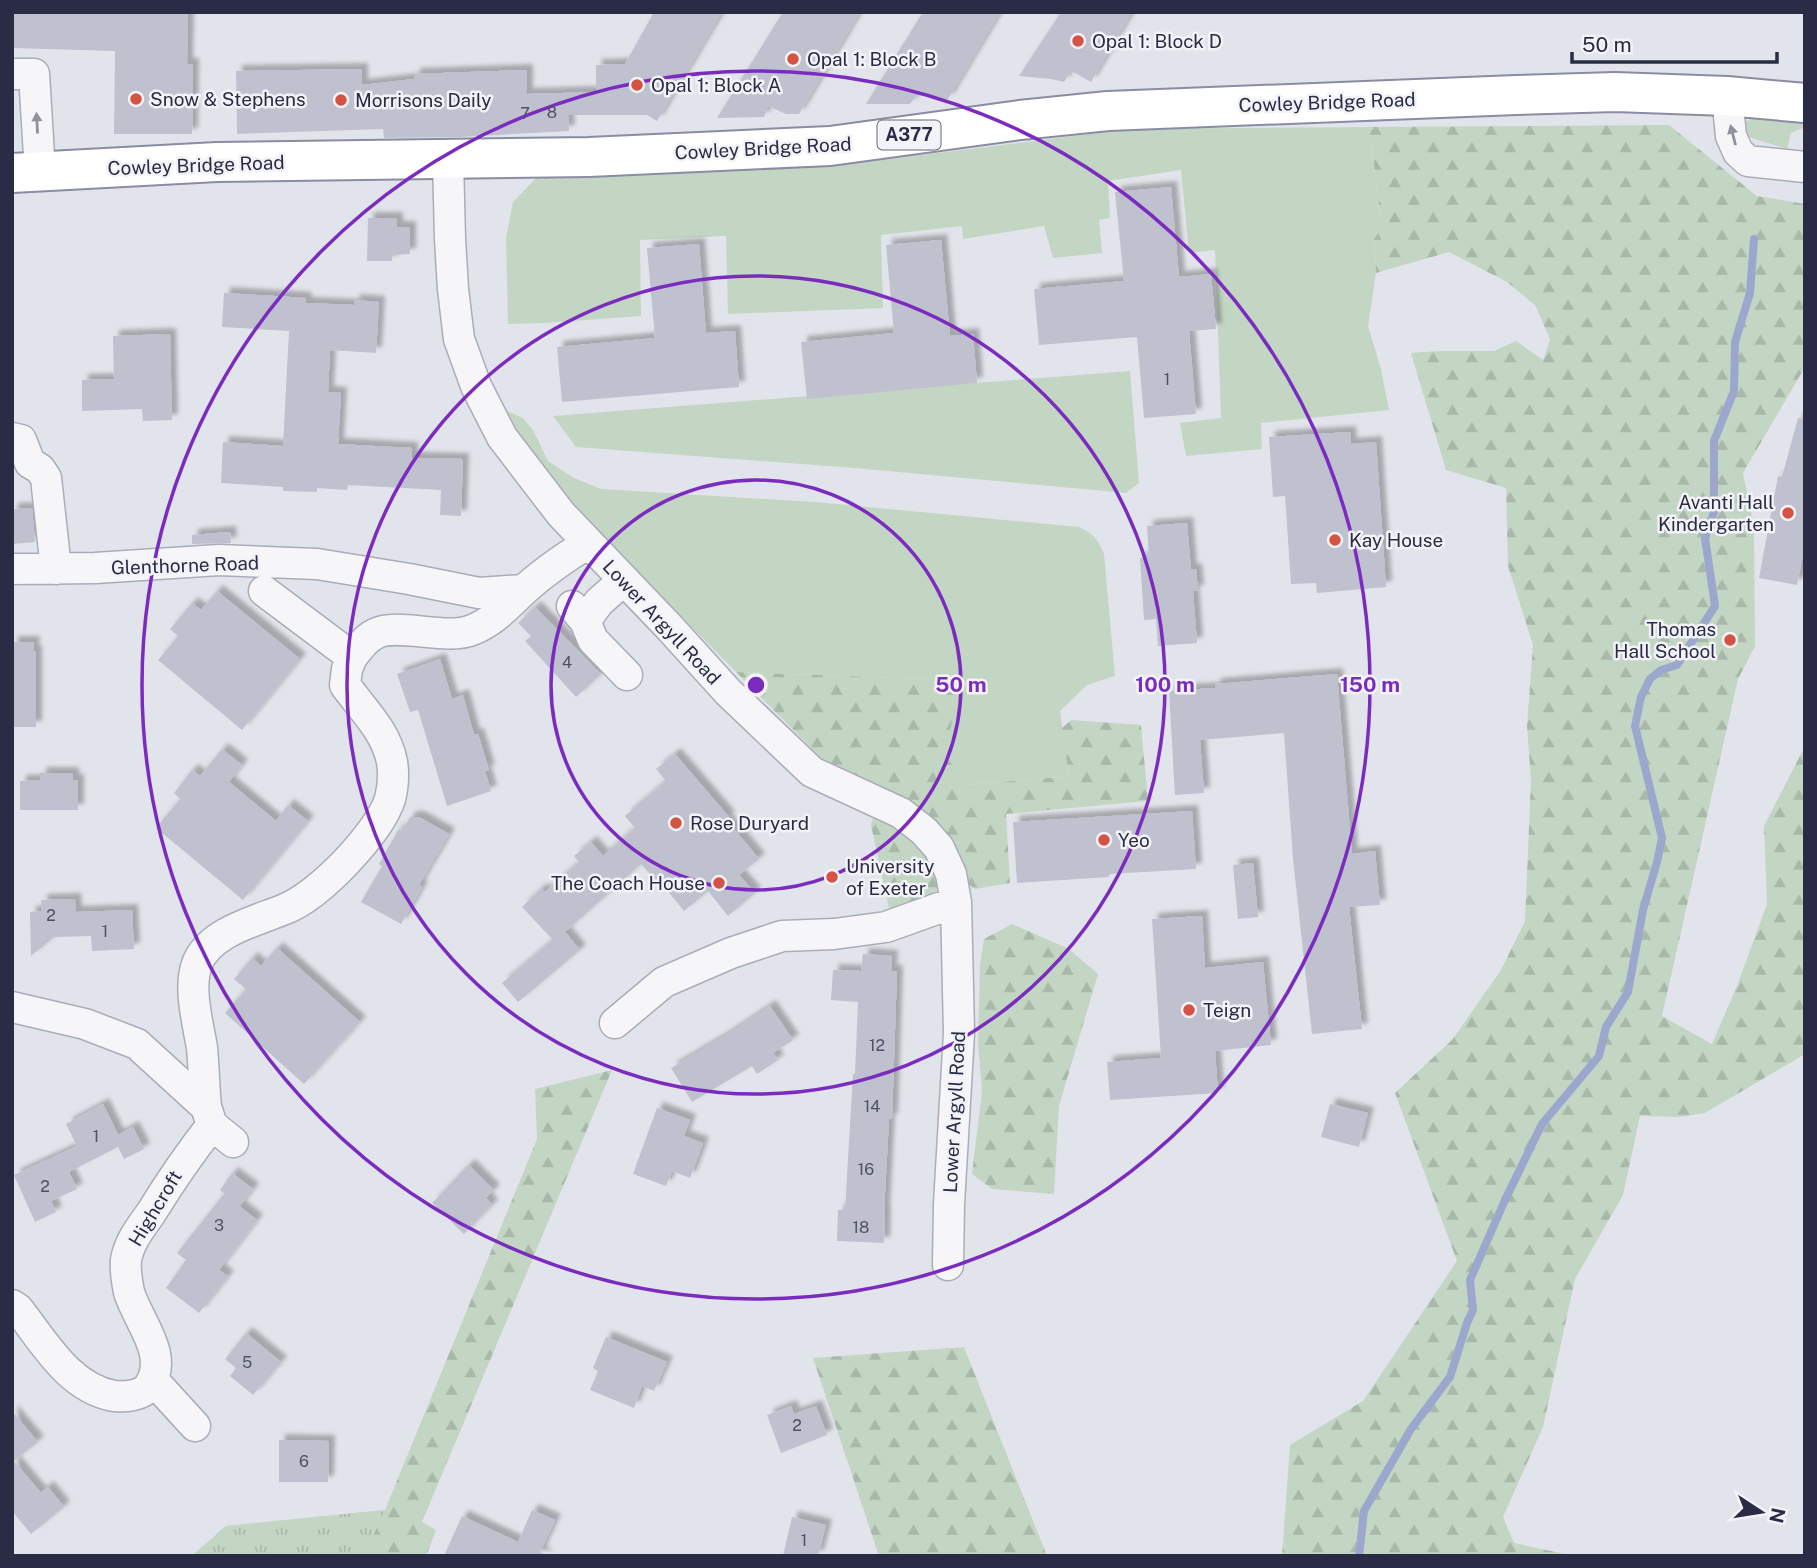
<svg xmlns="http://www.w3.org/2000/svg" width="1817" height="1568" viewBox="0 0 1817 1568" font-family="'Public Sans',sans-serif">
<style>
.grass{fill:#c3d6c3}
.forest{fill:url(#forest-firs)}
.park{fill:url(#park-tufts)}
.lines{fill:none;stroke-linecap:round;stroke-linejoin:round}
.stream{stroke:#9ca7cd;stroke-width:8}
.building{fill:#bfc1ce;filter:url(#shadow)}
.minor-casing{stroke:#aaadb9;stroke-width:33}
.highway-casing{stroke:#898ca3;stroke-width:42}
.minor{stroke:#f6f6f9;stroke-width:30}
.highway{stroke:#fff;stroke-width:38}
.oneway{fill:#90919e}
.ring{fill:none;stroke:#7b2cbf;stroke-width:3.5}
.poi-dot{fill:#d55343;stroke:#f2f3f8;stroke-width:2.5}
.labels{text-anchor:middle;stroke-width:5;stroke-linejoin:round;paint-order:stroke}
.number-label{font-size:16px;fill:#4e5166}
.shield{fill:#f2f3f8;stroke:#65687a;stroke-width:2}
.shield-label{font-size:18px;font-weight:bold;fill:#292c44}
.poi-label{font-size:19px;fill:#292c44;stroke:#f2f3f8;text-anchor:start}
.street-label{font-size:19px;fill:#292c44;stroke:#f2f3f8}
.centre{fill:#7b2cbf;stroke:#f2f3f8;stroke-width:3.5}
.ring-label{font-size:21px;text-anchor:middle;font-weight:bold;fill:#7b2cbf;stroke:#f2f3f8;stroke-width:5;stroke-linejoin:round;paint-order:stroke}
</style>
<defs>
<pattern id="forest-firs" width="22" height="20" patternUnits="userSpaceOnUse" patternTransform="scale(1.75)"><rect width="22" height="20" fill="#c3d6c3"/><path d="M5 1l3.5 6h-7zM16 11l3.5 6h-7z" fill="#a8b8a9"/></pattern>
<pattern id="park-tufts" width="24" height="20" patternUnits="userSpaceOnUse" patternTransform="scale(1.75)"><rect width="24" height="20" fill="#c3d6c3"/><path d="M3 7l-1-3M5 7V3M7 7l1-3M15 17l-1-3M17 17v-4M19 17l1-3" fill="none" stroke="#a8b8a9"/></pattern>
<filter id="shadow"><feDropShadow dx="6" dy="-6" stdDeviation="2" flood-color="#0004"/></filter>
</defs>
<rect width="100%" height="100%" fill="#e2e4eb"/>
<!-- grass -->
<path class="grass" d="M1757,118L1805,122V127L1791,133L1787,149L1749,137L1743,129L1746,121Z
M1369,127L1382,227L1374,239L1376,273L1368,326L1381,369L1389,410L1261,423L1262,449L1186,456L1180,423L1221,418L1215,250L1189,253L1181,170L1108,181L1110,218L1099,220L1102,253L1053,258L1044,226L963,239L962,226L881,235L883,308L728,314L726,236L640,240L641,316L544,323L508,324L506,238L513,202L536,178L881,160L1129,129Z
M1130,371L1139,483L1126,493L855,468L576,447L553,416Z
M502,409L523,418L533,430L548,461L574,478L601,489L815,502L1079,527C1094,534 1098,539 1104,554L1115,676L1087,685L1060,711L1069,776L967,785L946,756L958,680L736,672L545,478Z"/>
<!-- forest -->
<path class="forest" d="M1669,125L1757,196L1805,204V367L1743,473L1754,527L1755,646L1738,679L1662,1016L1712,1044L1737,986L1767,904L1764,826L1805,746V1054L1705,1113L1680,1117L1640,1116L1623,1195L1575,1279L1543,1427L1503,1517L1514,1543L1574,1556H1282L1290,1445L1363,1401L1457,1261L1395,1093L1452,1040L1501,970L1525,921L1531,780L1527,726L1533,645L1508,566L1506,488L1446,470L1411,353L1439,351H1494L1516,341L1543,360L1550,339L1535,305L1507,282L1449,252L1376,273L1374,239L1382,227L1369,127Z
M736,672L959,680L946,756L967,785L1069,776L1062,728L1071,720L1141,725L1148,801L1006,814L1010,883L975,889L962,880L939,884L932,906L891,918L871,825L881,790L823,760Z
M1012,924L1069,949L1098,974L1059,1106L1054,1194L992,1189L972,1174L982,1091L978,1043L980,965L984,939Z
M612,1070L422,1522L436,1530L426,1556H192L226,1526L385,1510L537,1139L535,1089Z
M964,1347L1047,1556H879L813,1358Z"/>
<!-- park -->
<path class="park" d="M385,1510L364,1556H192L226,1526Z"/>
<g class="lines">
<!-- stream -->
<path class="stream" d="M1359,1556L1364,1511L1411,1429L1450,1377L1467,1323L1473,1310L1470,1280L1505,1200L1542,1124L1599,1056L1606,1027L1628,992L1643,910L1657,862L1662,838L1635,726L1641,697L1650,679L1661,670L1677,665L1715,606L1705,538L1714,512V441L1734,391L1735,342L1750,293L1754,239"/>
</g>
<!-- building -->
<path class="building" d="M12,12H188L187,64H193L192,134H114L115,51L12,48Z
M654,12H722L657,121L647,115H568L569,131L460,137L384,138L383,129L237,134L236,71L362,69V85L414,79V74L527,70V94L596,92V65L625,64Z
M783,12H860L799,114H786L768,106L764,117L717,118Z
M923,12H1000L948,99H934L920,91L910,104H866Z
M1061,12H1132L1091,82L1071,71L1064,82L1051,79L1019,76Z
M1171,187L1179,277L1211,274L1216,329L1189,331L1196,414L1144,418L1137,337L1039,345L1034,289L1124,281L1115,192Z
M368,218H397V227H410V254L392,255V261H367Z
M941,240L950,336L973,334L977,383L807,399L801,342L894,333L886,245Z
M699,244L706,333L735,331L739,387L562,402L557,347L655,338L647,248Z
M224,293L306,298L305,303L354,305V300L379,302L376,353L330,350L328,392L341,393L338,444L412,448V458L463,459L461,516L440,515L441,490L348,485L347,490L317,488V492L283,491V487L221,483L223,442L283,446L289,331L222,327Z
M170,334L172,420L143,421L142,409L82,411V380L114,379L113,336Z
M1798,418L1805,419V544L1797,585L1759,578L1778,476L1782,477Z
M1350,432L1351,444L1376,442L1386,587L1317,593L1316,583L1291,584L1285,496L1273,497L1269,437Z
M32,508L35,542L12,544V509Z
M1187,523L1191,570L1196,569L1198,591H1193L1197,643L1158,646L1156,619L1144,620L1140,558L1149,557L1147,526Z
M230,532L231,543L192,544V535Z
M217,591L300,659L242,730L158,660L178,636L170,629L192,603L201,610Z
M535,607L601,674L576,697L525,641L531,636L518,623Z
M12,642H34L33,651H36V727H12Z
M440,659L452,699L463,695L474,735L478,734L489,770L485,771L491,791L447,806L418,710L410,712L397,674Z
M1337,674L1352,854L1375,851L1380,905L1349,907L1362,1029L1312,1034L1293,859L1284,733L1200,740L1204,793L1175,795L1169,691L1215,688V684Z
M222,749L242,765L229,782L276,821L288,805L308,821L243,900L156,828L180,799L174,793L192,770L200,776Z
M675,754L729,817L726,819L759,859L739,875L755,893L728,916L708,891L684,911L658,879L656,881L641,864L565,932L580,950L518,1002L502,983L553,940L522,907L541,889L545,892L579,862L574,856L591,842L603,856L635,828L625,816L666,781L656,769Z
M40,773H73V780H78V810H20V781L41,780Z
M1192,811L1196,869L1109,874V877L1017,883L1013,822Z
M410,817H419L449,834L419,885L422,887L401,924L361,902L382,866L379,864L389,846L399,829L402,831Z
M1253,863L1258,917L1238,919L1233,865Z
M75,899L76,912L132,910L134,949L92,951L91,936L54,937L31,956L30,912L42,911L41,900Z
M1202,916L1205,968L1263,962L1271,1045L1215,1051L1218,1093L1110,1100L1107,1062L1161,1058L1152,919Z
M277,948L360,1022L304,1084L225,1013L246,989L234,979L252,958L261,966Z
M863,954L892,956L891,971H897L892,1119H889L884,1211L885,1212L884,1243L837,1241L838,1210H845L853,1074H855L858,1002L831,1000L833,970L861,971Z
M770,1006L793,1040L773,1053L778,1060L757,1074L752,1066L692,1102L671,1068L725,1036Z
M103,1104L118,1135L133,1127L144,1149L124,1159L118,1147L69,1172L77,1189L51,1201L56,1212L35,1222L14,1175L77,1146L66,1124Z
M1330,1104L1368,1113L1359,1147L1321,1137Z
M657,1108L690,1120L684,1136L703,1143L690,1178L672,1171L666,1186L633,1174Z
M469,1165L494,1190L486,1198L492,1205L464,1234L432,1203Z
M232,1173L253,1189L240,1206L220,1190Z
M224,1194L257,1220L219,1270L228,1276L199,1313L166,1288L186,1260L177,1253Z
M246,1333L281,1362L253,1395L230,1376L236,1368L225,1359Z
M606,1337L667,1362L654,1391L642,1386L634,1408L590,1390L598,1371L593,1368Z
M791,1406L794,1414L816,1406L827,1435L781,1453L767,1415Z
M12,1411L38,1442L14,1461L41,1493L48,1487L64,1507L31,1534L12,1511Z
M279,1440L329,1441L328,1482H279Z
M532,1510L555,1520L540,1552L548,1556H444L462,1516L518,1542Z
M792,1517L826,1525L818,1556H783Z"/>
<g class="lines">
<defs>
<path id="minor" d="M12,74H34L40,172
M1727,96L1731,136L1738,152L1748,161L1805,167
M448,160L450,239L453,289L459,339L476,386L502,437L561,514L670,628L728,692L812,772L901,813L924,831L939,848L951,874L956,902L959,1033L949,1204L948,1265
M12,438L21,440L30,463L40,469L46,478L56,569
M12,569L95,568L219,560L317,564L409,579L479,593L523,590
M264,591L352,657C359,648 365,639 375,634C397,622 446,641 472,630C493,622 507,606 523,591C542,573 566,557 588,543
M572,606L585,621L593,640L627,675
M585,621L599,602L624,580
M12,1007L85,1024L137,1044L206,1107L212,1125L233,1142
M615,1023L664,982L731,953L782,936L834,934L886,927L956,902
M206,1107C204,1088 204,1068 202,1048C198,1023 188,988 197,964C209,932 256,921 285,909C319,896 379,833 390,799C393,787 394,774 392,762C386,731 363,710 345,685L347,669L352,657
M12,1305L18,1309C44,1342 69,1388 114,1396C125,1397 142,1396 149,1386C170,1355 138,1322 129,1292C127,1282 125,1270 126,1260C129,1242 141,1227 151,1213C170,1182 190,1153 212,1125
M153,1380L195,1426"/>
<path id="highway" d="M12,173L217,162L589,157L830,146L1020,120L1108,111L1516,95L1615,92L1727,96L1805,103"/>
</defs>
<!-- minor casing -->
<use href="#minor" class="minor-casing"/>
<!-- highway casing -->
<use href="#highway" class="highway-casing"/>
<!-- minor -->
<use href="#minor" class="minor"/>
<!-- highway -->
<use href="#highway" class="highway"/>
</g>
<!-- one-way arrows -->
<defs><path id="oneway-solid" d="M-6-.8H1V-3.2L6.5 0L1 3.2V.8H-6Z" transform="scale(1.75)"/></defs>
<g class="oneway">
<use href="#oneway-solid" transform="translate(37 123) rotate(-93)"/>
<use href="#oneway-solid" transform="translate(1733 135) rotate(-104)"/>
</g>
<!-- distance rings -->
<g class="ring">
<circle cx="756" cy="685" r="205"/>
<circle cx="756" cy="685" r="409"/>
<circle cx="756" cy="685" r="614"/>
</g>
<!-- markers -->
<g class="poi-dot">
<circle cx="1078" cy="41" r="7"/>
<circle cx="793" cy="59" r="7"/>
<circle cx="637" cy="85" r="7"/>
<circle cx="136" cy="99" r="7"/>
<circle cx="341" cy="100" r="7"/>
<circle cx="1788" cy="513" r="7"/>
<circle cx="1335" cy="540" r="7"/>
<circle cx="1730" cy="640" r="7"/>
<circle cx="676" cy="823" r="7"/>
<circle cx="1104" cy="840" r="7"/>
<circle cx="832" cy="877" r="7"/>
<circle cx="719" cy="883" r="7"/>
<circle cx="1189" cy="1010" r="7"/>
</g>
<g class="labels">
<!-- number labels -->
<g class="number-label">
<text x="552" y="118">8</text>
<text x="525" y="119">7</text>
<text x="1167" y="385">1</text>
<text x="567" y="668">4</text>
<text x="51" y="921">2</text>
<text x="105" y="937">1</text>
<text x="877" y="1051">12</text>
<text x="872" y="1112">14</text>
<text x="96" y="1142">1</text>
<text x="866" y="1175">16</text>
<text x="45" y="1192">2</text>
<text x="219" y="1231">3</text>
<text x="861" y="1233">18</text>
<text x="247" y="1368">5</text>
<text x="797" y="1431">2</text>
<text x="304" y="1467">6</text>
<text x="804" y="1546">1</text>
</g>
<!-- shield labels -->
<rect class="shield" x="877.5" y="120.5" width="63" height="29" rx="5"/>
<g class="shield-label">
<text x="909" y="141">A377</text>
</g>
<!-- poi labels -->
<g class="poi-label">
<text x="1092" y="48">Opal 1: Block D</text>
<text x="807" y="66">Opal 1: Block B</text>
<text x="651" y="92">Opal 1: Block A</text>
<text x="150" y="106">Snow &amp; Stephens</text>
<text x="355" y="107">Morrisons Daily</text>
<text x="1774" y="509" text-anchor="end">Avanti Hall<tspan x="1774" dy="22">Kindergarten</tspan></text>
<text x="1349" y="547">Kay House</text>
<text x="1716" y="636" text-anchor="end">Thomas<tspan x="1716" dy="22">Hall School</tspan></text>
<text x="690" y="830">Rose Duryard</text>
<text x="1118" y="847">Yeo</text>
<text x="846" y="873">University<tspan x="846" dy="22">of Exeter</tspan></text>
<text x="705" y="890" text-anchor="end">The Coach House</text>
<text x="1203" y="1017">Teign</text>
</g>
<!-- street labels -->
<g class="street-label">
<text transform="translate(1327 102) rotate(-2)" y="7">Cowley Bridge Road</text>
<text transform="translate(763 148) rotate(-3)" y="7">Cowley Bridge Road</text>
<text transform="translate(196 165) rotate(-2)" y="7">Cowley Bridge Road</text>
<text transform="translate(185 565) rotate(-2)" y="7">Glenthorne Road</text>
<text transform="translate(662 622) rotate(47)" y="7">Lower Argyll Road</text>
<text transform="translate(954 1112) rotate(-87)" y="7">Lower Argyll Road</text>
<text transform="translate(155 1208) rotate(-59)" y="7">Highcroft</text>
</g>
</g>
<circle cx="756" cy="685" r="10" class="centre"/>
<g class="ring-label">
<text x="961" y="692">50 m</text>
<text x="1165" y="692">100 m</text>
<text x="1370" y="692">150 m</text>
</g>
<!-- border -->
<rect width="1817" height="1568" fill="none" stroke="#292c44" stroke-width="28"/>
<!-- north arrow -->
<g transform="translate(1761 1512) rotate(102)" stroke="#f2f3f8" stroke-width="5" paint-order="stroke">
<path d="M0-5L12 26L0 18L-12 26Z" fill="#292c44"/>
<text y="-10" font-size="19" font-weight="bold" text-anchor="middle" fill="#292c44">N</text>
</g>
<!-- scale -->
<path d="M1572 52v10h205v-10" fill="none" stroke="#292c44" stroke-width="3.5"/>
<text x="1582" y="52" font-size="21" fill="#292c44" stroke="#f2f3f8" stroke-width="5" paint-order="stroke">50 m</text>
</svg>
